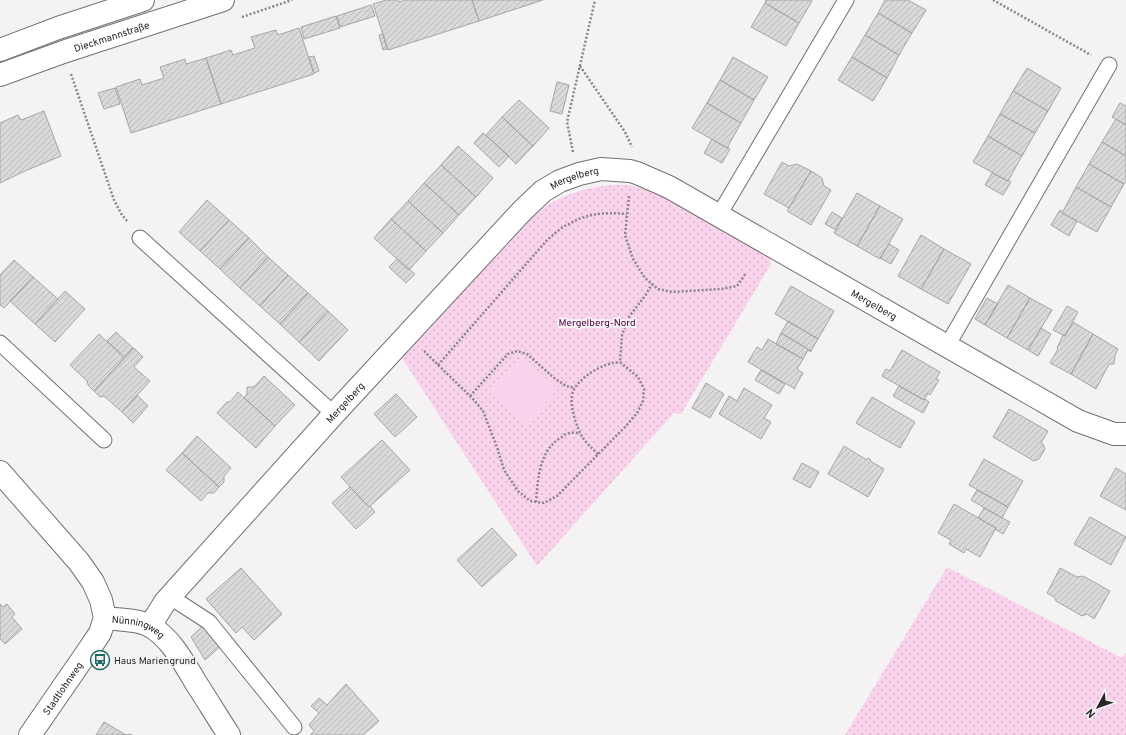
<svg xmlns="http://www.w3.org/2000/svg" width="1126" height="735" viewBox="0 0 1126 735" font-family="Overpass,sans-serif">
<style>
.grass{fill:url(#grass-dots)}
.garden{fill:#f8d3eb}
.building{fill:url(#building-hatch);stroke:#a7a4a6}
.lines{fill:none;stroke-linecap:round;stroke-linejoin:round}
.service-casing{stroke:#727071;stroke-width:17}
.minor-casing{stroke:#727071;stroke-width:24}
.tertiary-casing{stroke:#727071;stroke-width:24}
.path{stroke:#888688;stroke-width:2.5;stroke-dasharray:2 2;stroke-linecap:butt}
.service{stroke:#fff;stroke-width:15}
.minor{stroke:#fff;stroke-width:22}
.tertiary{stroke:#fff;stroke-width:22}
.labels{text-anchor:middle;stroke-width:4;stroke-linejoin:round;paint-order:stroke}
.street-label{font-size:10px;fill:#282728;stroke:#f5f2f4}
.park-label{font-size:10px;fill:#530443;stroke:#f5f2f4}
.poi-label{font-size:10px;fill:#282728;stroke:#f5f2f4;text-anchor:start}
</style>
<defs>
<pattern id="grass-dots" width="8" height="8" patternUnits="userSpaceOnUse"><rect width="8" height="8" fill="#f8d3eb"/><path d="M2 2h.1M6 6h.1" fill="none" stroke="#d5b5ca" stroke-width="1.8" stroke-linecap="round"/></pattern>
<pattern id="building-hatch" width="6" height="6" patternUnits="userSpaceOnUse"><rect width="6" height="6" fill="#dbd8da"/><path d="M-1 1l2-2M0 6l6-6M5 7l2-2" fill="none" stroke="#bcb9bb"/></pattern>
</defs>
<rect width="100%" height="100%" fill="#f5f2f4"/>
<!-- grass -->
<path class="grass" d="M613,185H629L657,193L669,198L769,256L771,264L681,414L674,413L537,566L402,358L528,221C533,216 539,211 545,207C566,193 588,187 613,185Z
M947,567L1122,658L1126,653V735H845Z"/>
<!-- garden -->
<path class="garden" d="M521,356L558,389L527,425L489,393Z"/>
<!-- building -->
<path class="building" d="M386,0H398L399,2L405,0H472L479,21L388,50L373,4Z
M472,0H543L479,21Z
M766,0H811L812,1L799,23L765,3Z
M885,0H908L926,10L912,33L878,13Z
M765,3L799,23L786,46L751,27Z
M371,5L375,16L340,27L337,16Z
M878,13L912,33L899,55L865,35Z
M336,16L340,28L304,39L301,27Z
M299,28L314,74L221,104L206,58L231,50L233,55L255,48L251,37L276,30L278,35Z
M383,34L387,49L383,50L379,35Z
M865,35L899,55L887,78L852,57Z
M314,56L319,71L314,73L309,57Z
M733,57L768,77L754,100L720,80Z
M852,57L887,78L873,101L838,80Z
M206,58L221,104L131,133L116,87L140,79L142,85L164,78L160,67L185,59L186,64Z
M1027,68L1061,88L1048,111L1013,91Z
M720,80L754,100L741,123L707,103Z
M557,82L569,85L562,114L550,111Z
M115,88L120,104L104,109L98,93Z
M1013,91L1048,111L1035,133L1000,114Z
M519,100L549,128L533,146L502,117Z
M707,103L741,123L727,148L692,128Z
M1120,103L1126,106V125L1112,117Z
M44,111L61,156L25,171L0,183V123L18,115L21,120Z
M1000,114L1035,133L1022,156L988,136Z
M502,117L533,146L516,164L486,135Z
M1116,119L1126,125V156L1102,142Z
M483,133L509,156L499,167L474,143Z
M988,136L1022,156L1008,181L973,162Z
M712,139L727,148L728,147L730,149L722,163L704,153Z
M1102,142L1126,156V181L1124,184L1089,164Z
M458,146L493,178L476,197L441,165Z
M782,162L789,166L797,164L811,171L789,208L764,194Z
M1089,164L1124,184L1111,207L1076,187Z
M441,165L476,197L459,215L424,183Z
M811,171L822,178L824,186L831,190L811,225L787,211L789,208Z
M992,173L1008,181V180L1011,182L1003,195L985,185Z
M424,183L459,215L443,233L408,201Z
M1076,187L1111,207L1097,232L1062,213Z
M857,193L880,206L857,246L834,233Z
M207,200L229,220L200,251L179,232Z
M408,201L443,233L426,251L391,219Z
M880,206L903,219L880,259L857,246Z
M1060,210L1063,212L1062,213L1077,221L1069,236L1051,225Z
M832,212L842,218L836,230L825,224Z
M391,219L426,251L409,270L374,238Z
M229,220L249,238L220,269L200,251Z
M921,235L944,249L921,289L898,276Z
M249,238L268,257L240,288L220,269Z
M889,244L899,250L891,264L880,258Z
M944,249L971,264L948,304L921,289Z
M268,257L288,275L260,306L240,288Z
M397,259L415,274L406,283L389,267Z
M14,260L33,277L4,308L0,305V275Z
M288,275L308,293L280,324L260,306Z
M33,277L58,299L35,324L10,301Z
M1008,285L1030,298L1007,338L985,325Z
M791,286L834,311L818,339L775,314Z
M65,291L85,309L55,342L35,324Z
M308,293L328,311L299,342L280,324Z
M987,298L998,304L985,325L975,319Z
M1030,298L1052,310L1028,350L1007,338Z
M1067,306L1078,312L1065,336L1053,330Z
M328,311L348,330L319,361L299,342Z
M788,321L818,339L811,351L781,333Z
M1073,322L1093,334L1071,374L1050,363L1058,349L1057,348L1063,335L1065,336Z
M1041,328L1051,334L1038,356L1028,350Z
M116,332L133,348L125,357L107,341Z
M781,333L811,351V352L808,350L803,359L776,344Z
M99,334L124,358L94,391L88,385L87,381L70,365Z
M1093,334L1118,349L1115,355L1114,364H1109L1096,389L1071,374Z
M768,339L803,359L797,369L803,373L795,387V389L748,362L757,347L762,350Z
M134,348L143,357L134,367L150,381L122,412L104,396L100,397L94,391Z
M902,350L940,372L936,379L939,380L930,395L928,393L924,400L882,376L886,369L890,371Z
M761,370L785,384L779,394L755,380Z
M264,376L295,405L275,426L244,398L247,394V387H254Z
M706,383L724,394L710,418L692,408Z
M899,386L924,400L925,399L929,402L923,413L893,396Z
M744,388L772,405L764,418L771,422L761,439L719,414L729,396L737,401Z
M238,392L275,426L256,448L217,413L227,402H230Z
M396,394L417,417L395,437L374,414Z
M137,395L148,406L133,423L122,412Z
M872,397L915,422L900,448L856,423Z
M1009,409L1048,431L1041,443L1043,444L1045,449L1039,459L1034,461L993,437Z
M197,436L231,468L224,476V482L219,487L182,453Z
M382,440L410,470L369,507L341,477Z
M844,446L867,460L868,458L871,460L870,461L884,469L868,497L828,474Z
M182,453L219,487L214,493H208L201,501L166,470Z
M984,459L1023,481L1008,507L969,485Z
M802,463L819,472L810,488L793,479Z
M1116,468L1126,474V510L1100,496Z
M350,487L369,507L370,506L375,512L356,529L332,503Z
M977,490L1008,507L1002,518L971,500Z
M954,504L996,528L980,557L966,549L964,553L949,544L951,540L938,533Z
M984,508L1010,522L1003,534L995,529L996,528L978,518Z
M1090,517L1126,537L1111,565L1074,544Z
M492,528L517,555L482,587L457,560Z
M241,568L282,614L254,640L242,627L236,633L206,599Z
M1060,568L1077,577L1083,576L1110,591L1094,619L1087,614L1082,616L1056,601L1054,597L1047,593Z
M0,604L3,607L7,604L15,614L12,617L22,629L5,644L0,639Z
M205,624L223,644L205,660L191,637Z
M346,684L379,721L363,735H310L314,731L309,725L319,713L311,706L319,698L327,705Z
M104,722L126,735L131,734L132,735H96Z"/>
<g class="lines">
<defs>
<path id="service" d="M719,215L846,0
M140,238L334,414
M0,343L104,440
M947,346L1109,65
M169,596L209,622L294,727"/>
<g id="minor">
<path d="M0,472L79,562L93,582L101,600L105,618"/>
<path id="s1" d="M105,618C118,620 138,619 150,626C171,638 184,663 196,683C207,700 218,718 229,735"/>
<path id="s2" d="M150,626L165,602L334,414L522,211L543,191L560,181L579,174L601,169L630,171L637,173L669,187L1078,421L1114,434H1126"/>
<path id="s3" d="M30,735L90,648L100,633L105,618"/>
</g>
<g id="tertiary">
<path d="M0,50L58,28L143,0"/>
<path id="s4" d="M0,75L66,51L223,0"/>
</g>
</defs>
<!-- service casing -->
<use href="#service" class="service-casing"/>
<!-- minor casing -->
<use href="#minor" class="minor-casing"/>
<!-- tertiary casing -->
<use href="#tertiary" class="tertiary-casing"/>
<!-- path -->
<path class="path" d="M993,0L1091,55
M242,17L292,0
M580,66L625,132L632,147
M71,74L114,200L122,215L128,222
M573,152L567,122L595,0
M629,196L625,235L633,259L645,278L652,284L658,289L672,292L721,289L737,286L746,273
M424,351L474,400L483,411L497,447L504,470L518,491L530,501L544,503L557,496L626,426L637,413L643,401L644,389L638,377L620,362L622,335L628,318L645,296L652,284
M438,365L548,239C555,234 561,227 569,224C588,213 606,212 627,214
M470,396L508,354L517,351L527,354L553,377L566,386L575,388
M598,454C593,449 587,444 583,438C577,429 568,402 573,392C576,384 582,379 589,374C599,367 608,363 620,362
M536,502C538,478 539,450 562,437C563,436 565,434 567,434C571,432 576,433 580,433"/>
<!-- service -->
<use href="#service" class="service"/>
<!-- minor -->
<use href="#minor" class="minor"/>
<!-- tertiary -->
<use href="#tertiary" class="tertiary"/>
</g>
<!-- icons -->
<defs>
<symbol id="bus-ring" viewBox="-11 -11 22 22"><circle r="9.5" fill="#f5f2f4" stroke="#1f6a65" stroke-width="1.5"/><path d="M-5-6H5V4H4V6H2V4H-2V6H-4V4H-5ZM-3.5-4V0h7V-4ZM-3.5 1.2v1.5H-2V1.2ZM2 1.2v1.5H3.5V1.2Z" fill="#1f6a65"/></symbol>
</defs>
<g fill-rule="evenodd">
<use href="#bus-ring" x="89" y="649" width="22" height="22"/>
</g>
<g class="labels">
<!-- street labels -->
<g class="street-label">
<text dy="4" stroke="none"><textPath href="#s4" startOffset="118">Dieckmannstraße</textPath></text>
<text dy="4" stroke="none"><textPath href="#s2" startOffset="621">Mergelberg</textPath></text>
<text dy="4" stroke="none"><textPath href="#s2" startOffset="957">Mergelberg</textPath></text>
<text dy="4" stroke="none"><textPath href="#s2" startOffset="297">Mergelberg</textPath></text>
<text dy="4" stroke="none"><textPath href="#s1" startOffset="35">Nünningweg</textPath></text>
<text dy="4" stroke="none"><textPath href="#s3" startOffset="57">Stadtlohnweg</textPath></text>
</g>
<!-- park labels -->
<g class="park-label">
<text x="597" y="326">Mergelberg-Nord</text>
</g>
<!-- poi labels -->
<g class="poi-label">
<text x="114" y="664">Haus Mariengrund</text>
</g>
</g>
<!-- north arrow -->
<g transform="translate(1098 707) rotate(229)" stroke="#f5f2f4" stroke-width="3" paint-order="stroke">
<path d="M0-3L7 15L0 10L-7 15Z" fill="#282728"/>
<text y="-6" font-size="11" font-weight="bold" text-anchor="middle" fill="#282728">N</text>
</g>
</svg>
